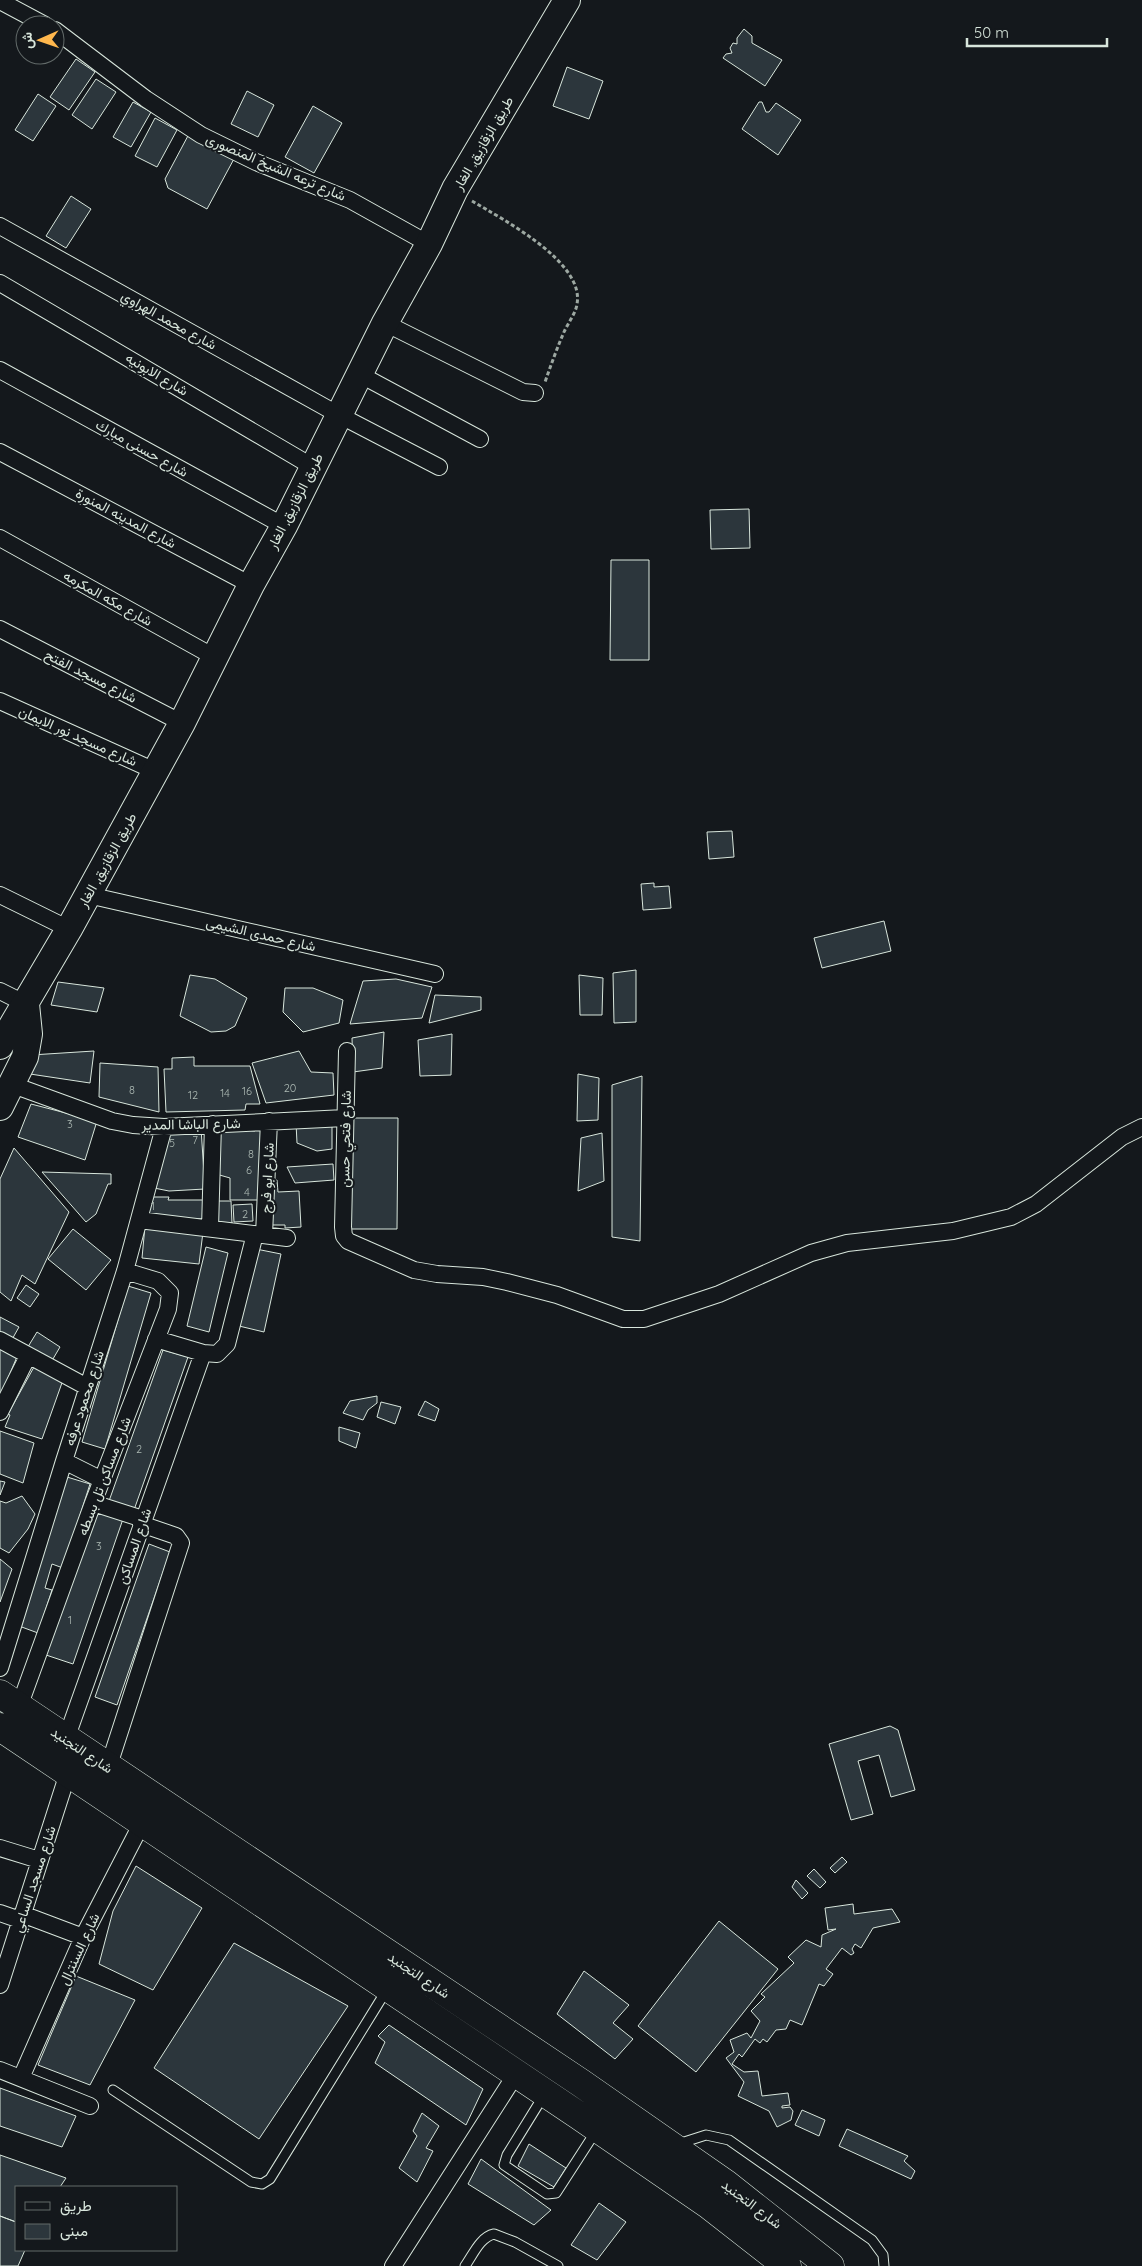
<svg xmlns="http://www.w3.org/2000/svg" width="1142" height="2266" viewBox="0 0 1142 2266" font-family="Quicksand,Vazirmatn,sans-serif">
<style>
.building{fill:#2c363c;stroke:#d8e6dc}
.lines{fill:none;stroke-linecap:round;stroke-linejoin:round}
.lane-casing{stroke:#d8e6dc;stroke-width:11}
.street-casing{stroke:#d8e6dc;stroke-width:18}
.primary-casing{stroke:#d8e6dc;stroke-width:28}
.highway-casing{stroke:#d8e6dc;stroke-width:29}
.path{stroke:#9da8a2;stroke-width:3;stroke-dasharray:4 2.5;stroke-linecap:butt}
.lane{stroke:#14181c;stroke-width:9}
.street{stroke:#14181c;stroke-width:16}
.primary{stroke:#14181c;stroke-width:26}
.highway{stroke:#14181c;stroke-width:28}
.labels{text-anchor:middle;stroke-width:4;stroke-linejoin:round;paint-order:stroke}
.number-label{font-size:11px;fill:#adbab4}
.street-label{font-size:14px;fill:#d8e6dc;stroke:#14181c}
</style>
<rect width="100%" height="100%" fill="#14181c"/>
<!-- building -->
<path class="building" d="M744,29L752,36V43L782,60L765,86L723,58L726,54L732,53L730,48L733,43L737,44V38Z
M76,59L95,72L69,110L50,97Z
M567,67L603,81L589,119L553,106Z
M96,79L116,92L92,129L72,115Z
M247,91L274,105L258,137L231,124Z
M38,94L56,106L33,141L15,130Z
M133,102L151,112L131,147L113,137Z
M759,102H762L766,112H769L776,103L801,120L778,155L742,129Z
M313,106L342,123L314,173L285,157Z
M155,118L177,130L157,167L135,156Z
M190,132L235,157L207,209L168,188L165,179Z
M71,196L91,209L66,248L46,236Z
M749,509L750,548L711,549L710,510Z
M611,560H649V660H610Z
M732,831L734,857L709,859L707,832Z
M654,883V887L669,886L671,908L643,910L641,884Z
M884,921L891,951L822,968L814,938Z
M636,970V1022L614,1023L613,973Z
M190,975L215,979L247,998L235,1026L226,1031L211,1032L180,1016Z
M579,975L603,978L602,1015H580Z
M396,979L432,987L422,1018L350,1024L363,981Z
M58,982L104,988L97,1012L51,1005Z
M285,988H313L343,1000L339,1023L303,1032L283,1012Z
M435,995L481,997V1010L429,1023Z
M384,1032L382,1068L353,1072L352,1038Z
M452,1034L451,1075L420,1076L418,1040Z
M94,1051L90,1083L30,1074L31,1055Z
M299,1051L311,1072L333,1073L334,1095L266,1103L252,1063Z
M194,1057V1066H250L260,1104H246L245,1110L166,1112L164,1069H172V1058Z
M100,1063L158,1067L159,1112L99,1097Z
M578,1074L599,1078L598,1120L577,1121Z
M642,1076L640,1241L612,1237V1085Z
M31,1104L97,1121L85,1160L18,1137Z
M349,1118H398L397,1229H348Z
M263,1123L258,1200H230V1178L216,1174L218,1126Z
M296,1123H332V1149L317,1151L297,1143Z
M201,1128L205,1189L169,1191L154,1188L167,1130Z
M602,1133L604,1181L578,1191L581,1138Z
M14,1148L69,1212L35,1284L22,1275L11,1301L0,1292V1179Z
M333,1164L334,1180L295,1183L287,1167Z
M42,1172L111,1174V1184H108L96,1214L86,1222Z
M277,1180L278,1192L299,1191L301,1227L285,1228V1225H270L268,1182Z
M148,1197H169L168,1200H209V1219L144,1218Z
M216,1201H231L232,1223H217Z
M252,1204L253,1221L234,1222L233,1205Z
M145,1226L203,1232L199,1264L142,1258Z
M73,1229L111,1260L86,1290L48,1259Z
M206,1247L228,1253L209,1332L187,1326Z
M256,1249L281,1254L264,1332L239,1326Z
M26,1285L39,1294L30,1307L17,1298Z
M128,1286L151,1293L105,1449L82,1442Z
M0,1317L19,1327L10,1343L0,1338Z
M37,1332L60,1347L50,1364L26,1350Z
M0,1345L19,1352L0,1397Z
M163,1350L188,1357L134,1510L109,1501Z
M34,1367L63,1380L42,1439L5,1427L10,1415L8,1414Z
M377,1396V1403L368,1410L363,1420L343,1413L350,1401Z
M425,1401L439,1409L435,1421L418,1415Z
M381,1402L401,1407L395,1424L377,1417Z
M339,1427L360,1433L356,1448L339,1441Z
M0,1431L34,1443L23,1483L0,1474Z
M67,1477L90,1484L63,1568L52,1564L45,1588L52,1590L38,1633L19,1626Z
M0,1481L5,1482L0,1495Z
M22,1496L35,1514L28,1529L9,1553L0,1548V1501L6,1503Z
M96,1509L123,1519L73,1664L46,1655Z
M149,1544L170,1552L117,1705L95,1697Z
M0,1559L12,1569L0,1602Z
M890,1726L898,1730L915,1790L891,1797L879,1755L858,1761L873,1814L851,1820L829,1744Z
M842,1857L847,1862L835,1873L830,1868Z
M136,1866L202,1908L153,1990L99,1964L113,1911Z
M814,1869L826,1882L820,1888L807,1876Z
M796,1880L808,1893L802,1899L792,1887Z
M853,1904L854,1914L892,1909L900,1922L873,1928L861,1948L855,1944L852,1949L854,1953L851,1955L842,1948L826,1969L833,1974L824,1986L819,1984L802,2025L790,2020L786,2029L776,2030L767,2042L763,2039L760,2043L755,2039L742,2057L739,2054L732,2064L744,2072L758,2071L762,2096L788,2093L790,2105L782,2106V2108L790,2107L793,2111L791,2120L777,2127L769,2111L738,2096L744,2082L726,2058L734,2052L730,2040L747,2033L751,2038L760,2021L751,2011L765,1997L761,1994L794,1963L788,1957L806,1940L821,1947L822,1935L836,1929L828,1930L825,1908Z
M719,1921L778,1969L696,2072L638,2026Z
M234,1943L348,2006L259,2139L154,2068Z
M584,1971L629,2005L613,2023L633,2039L615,2059L557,2014Z
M76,1976L135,2000L90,2085L38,2065Z
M389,2025L483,2089L466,2125L375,2063L385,2042L378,2036Z
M0,2088L76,2116L62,2147L0,2126Z
M802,2110L825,2120L819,2136L795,2125Z
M422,2113L439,2126L426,2148L433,2151L417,2182L399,2168L417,2136L413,2131Z
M847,2129L908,2156L904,2161L915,2171L911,2179L839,2146Z
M529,2144L566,2168L554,2187L518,2166Z
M0,2155L66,2178L60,2187H16V2222L0,2216Z
M481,2159L551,2210L534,2225L468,2184Z
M599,2203L626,2222L597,2260L571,2245Z
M0,2216L16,2222V2250H25L18,2266H0Z"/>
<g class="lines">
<defs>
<path id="lane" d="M113,2090L251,2182L262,2184L270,2179L386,1991
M544,2095L507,2155L504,2165L547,2194L556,2193L596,2131
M678,2144L706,2135L729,2140L872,2240L883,2255L884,2266
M465,2266C473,2255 480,2237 494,2234L515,2242L558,2266"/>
<path id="street" d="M0,1L45,25
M55,30L146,99L201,135L256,162L350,200L429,244
M0,226L339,415L439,467
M0,283L313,467
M385,323L523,392L535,393
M0,370L284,526
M359,374L480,439
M0,452L251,585
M0,538L216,658
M0,629L182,723
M0,701L155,771
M0,895L69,929
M88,895L435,974
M0,991L26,1004
M347,1051L343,1227L344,1236L348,1241L414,1270L437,1274L483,1277L507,1282L557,1295L623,1319H644L719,1294L811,1253L847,1243L953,1231L1011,1217L1036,1204L1122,1137L1142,1127
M13,1085L112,1121L133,1125L164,1127L345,1118
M139,1220L287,1238
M210,1228L213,1124
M264,1235L269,1121
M156,1339L203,1353L217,1354L227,1344L255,1234
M0,1340L87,1387
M0,1412L28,1356
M64,1461L102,1480
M93,1503L143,1519
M0,1668L64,1461L125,1271L164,1127
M19,1707L93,1503L168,1309L170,1293L158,1281L125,1271
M66,1739L203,1353
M108,1768L181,1543L176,1536L141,1524
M0,1848L39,1860
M0,1913L20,1920
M22,1914L83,1937
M0,1985L68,1773
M0,2070L90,2106
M21,2078L83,1937L142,1823
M393,2266L516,2074"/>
<path id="primary" d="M0,1046L69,929L182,723L251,585L284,526L385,323L429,244L455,189L567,0
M0,1107L25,1057L29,1034L26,1004"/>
<path id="highway" d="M0,1694L581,2083L726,2184L830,2266
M0,1727L578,2115L709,2205L787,2266"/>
</defs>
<!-- lane casing -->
<use href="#lane" class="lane-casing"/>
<!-- street casing -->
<use href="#street" class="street-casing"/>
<!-- primary casing -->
<use href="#primary" class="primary-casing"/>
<!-- highway casing -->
<use href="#highway" class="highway-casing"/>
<!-- path -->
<path class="path" d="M472,201C502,219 585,262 577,304C576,313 568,323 564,332C557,348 551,365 545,382"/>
<!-- lane -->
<use href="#lane" class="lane"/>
<!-- street -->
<use href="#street" class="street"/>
<!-- primary -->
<use href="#primary" class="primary"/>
<!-- highway -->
<use href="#highway" class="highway"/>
</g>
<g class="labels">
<!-- number labels -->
<g class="number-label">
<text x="290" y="1092">20</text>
<text x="132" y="1094">8</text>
<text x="247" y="1095">16</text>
<text x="225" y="1097">14</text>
<text x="193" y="1099">12</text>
<text x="70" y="1128">3</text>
<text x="195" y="1144">7</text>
<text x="172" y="1147">5</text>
<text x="251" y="1158">8</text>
<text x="249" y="1174">6</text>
<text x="247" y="1196">4</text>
<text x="153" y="1210">1</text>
<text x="245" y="1218">2</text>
<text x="139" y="1453">2</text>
<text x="99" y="1550">3</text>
<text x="70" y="1624">1</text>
</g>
<!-- street labels -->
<g class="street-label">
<text transform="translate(483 143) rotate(-60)" y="5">طريق الزقازيق, الغار</text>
<text transform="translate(276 167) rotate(23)" y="5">شارع ترعه الشيخ المنصورى</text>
<text transform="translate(169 320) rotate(29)" y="5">شارع محمد الهراوي</text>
<text transform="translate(157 374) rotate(31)" y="5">شارع الابونيه</text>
<text transform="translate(142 448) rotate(29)" y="5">شارع حسنى مبارك</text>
<text transform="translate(295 501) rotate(-63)" y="5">طريق الزقازيق, الغار</text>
<text transform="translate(126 518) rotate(28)" y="5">شارع المدينه المنورة</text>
<text transform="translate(108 598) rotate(29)" y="5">شارع مكه المكرمه</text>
<text transform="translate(91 676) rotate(27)" y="5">شارع مسجد الفتح</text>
<text transform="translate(78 736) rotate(24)" y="5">شارع مسجد نور الايمان</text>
<text transform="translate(107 860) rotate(-61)" y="5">طريق الزقازيق, الغار</text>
<text transform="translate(261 934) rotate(13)" y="5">شارع حمدى الشيمى</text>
<text transform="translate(191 1124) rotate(-1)" y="5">شارع الباشا المدير</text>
<text transform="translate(345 1139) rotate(-89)" y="5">شارع فتحي حسن</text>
<text transform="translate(267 1178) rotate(-87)" y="5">شارع ابو فرج</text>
<text transform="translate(84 1398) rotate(-72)" y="5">شارع محمود عرفه</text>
<text transform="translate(104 1476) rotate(-69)" y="5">شارع مساكن تل بسطه</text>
<text transform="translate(134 1546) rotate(-71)" y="5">شارع المساكن</text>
<text transform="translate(82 1750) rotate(34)" y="5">شارع التجنيد</text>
<text transform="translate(34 1879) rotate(-72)" y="5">شارع مسجد الساعي</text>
<text transform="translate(79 1949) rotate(-65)" y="5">شارع السنترال</text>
<text transform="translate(419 1975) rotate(34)" y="5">شارع التجنيد</text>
<text transform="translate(752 2204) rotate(37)" y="5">شارع التجنيد</text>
</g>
</g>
<!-- legend -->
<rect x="15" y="2186" width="162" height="65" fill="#14181c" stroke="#626a69"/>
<rect x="25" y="2202" width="25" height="8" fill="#14181c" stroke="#626a69"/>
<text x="60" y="2211" font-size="15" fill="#d8e6dc">طريق</text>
<rect x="25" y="2224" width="25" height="15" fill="#2c363c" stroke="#626a69"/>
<text x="60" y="2236" font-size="15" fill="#d8e6dc">مبنى</text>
<!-- north arrow -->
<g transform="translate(40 40) rotate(268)"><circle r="24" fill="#14181c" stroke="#626a69"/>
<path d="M0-4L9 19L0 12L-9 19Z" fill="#ffb74d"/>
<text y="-8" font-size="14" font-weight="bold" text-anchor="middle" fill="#d8e6dc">ش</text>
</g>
<!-- scale -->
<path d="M967 38v8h140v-8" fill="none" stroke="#d8e6dc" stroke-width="2.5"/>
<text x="974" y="38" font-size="15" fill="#d8e6dc" stroke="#14181c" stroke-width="4" paint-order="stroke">50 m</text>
</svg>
